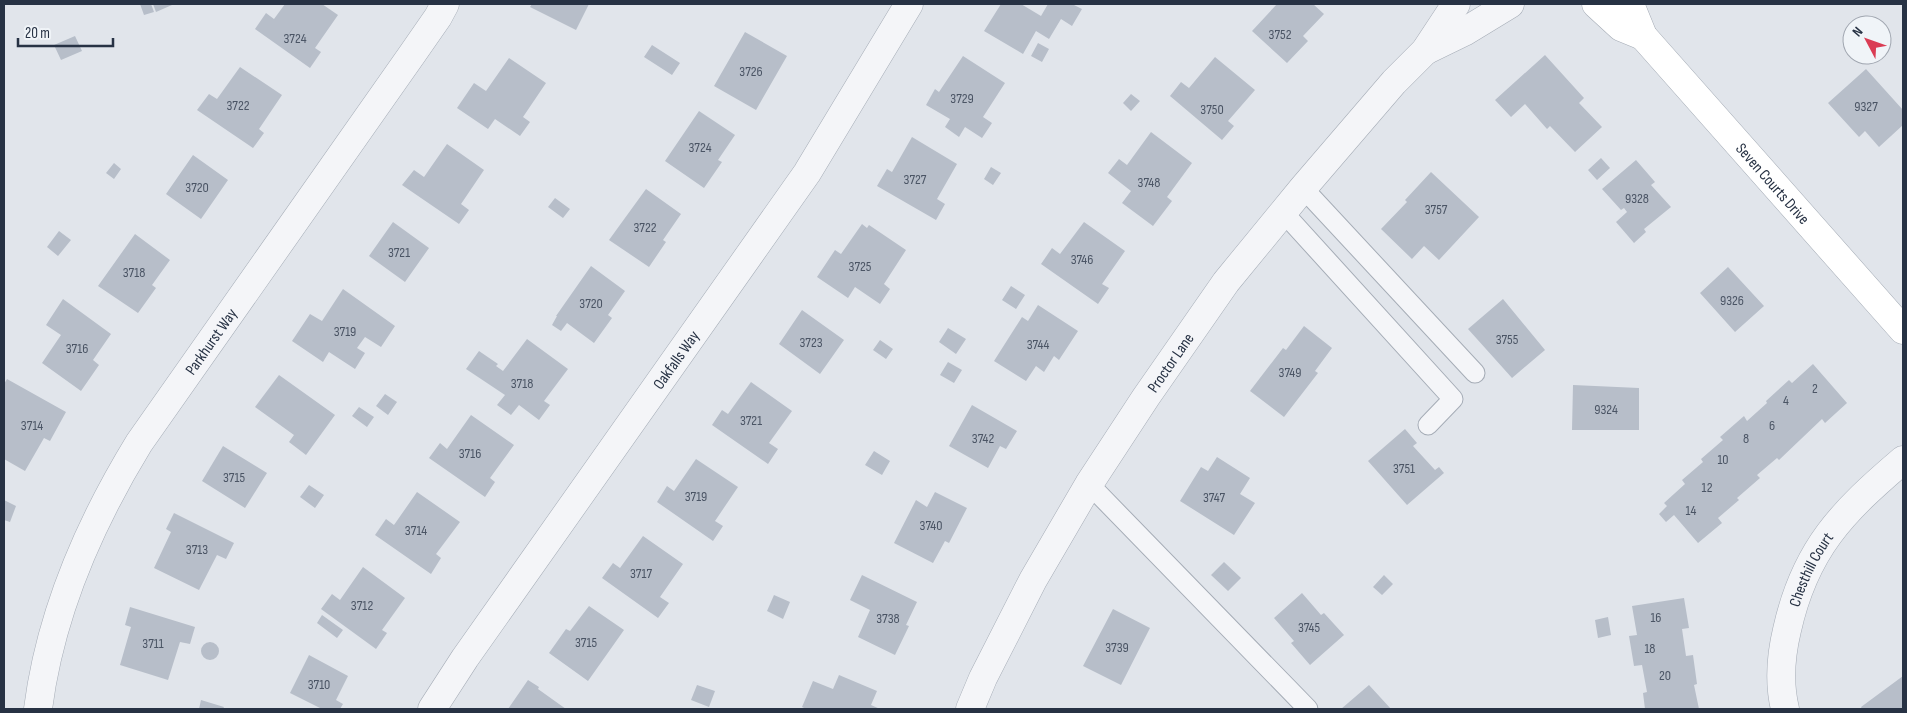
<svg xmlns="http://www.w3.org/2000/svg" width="1907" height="713" viewBox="0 0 1907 713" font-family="'Sofia Sans Condensed',sans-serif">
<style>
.building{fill:#b7bec9}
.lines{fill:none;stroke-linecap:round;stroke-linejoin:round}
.lane-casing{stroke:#a5acb6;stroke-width:21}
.street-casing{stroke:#a5acb6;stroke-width:29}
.secondary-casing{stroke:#a5acb6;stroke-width:29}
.lane{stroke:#f4f5f8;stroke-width:19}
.street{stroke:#f4f5f8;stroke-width:28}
.secondary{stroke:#fff;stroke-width:28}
.labels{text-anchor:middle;stroke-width:5;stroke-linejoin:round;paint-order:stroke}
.number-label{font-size:14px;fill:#4b5565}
.street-label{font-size:16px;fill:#273244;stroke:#f0f4f8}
</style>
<rect width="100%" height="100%" fill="#e1e5eb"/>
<!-- building -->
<path class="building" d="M140,4H151L154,12L144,15Z
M153,4H171L172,5L156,12Z
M285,4H322L338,15L315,48L321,52L310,68L255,29L266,13L274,19Z
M532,4H589L576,30L530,7Z
M1001,4H1021L1041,16L1048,4H1072L1082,9L1072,26L1061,19L1049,39L1036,31L1023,54L984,31Z
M1277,4H1313L1324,14L1303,36L1308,41L1287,63L1252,31Z
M745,32L787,56L756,110L714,86Z
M75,36L82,51L61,60L54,45Z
M1038,43L1049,49L1042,62L1031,56Z
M652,45L680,63L672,75L644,57Z
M1545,55L1584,98L1579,103L1602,127L1575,152L1550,126L1547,129L1525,104L1511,117L1495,100Z
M963,56L1005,83L983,117L992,123L982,138L965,127L959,137L945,127L950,119L926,105L935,89L939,92Z
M1215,57L1255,90L1228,121L1234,126L1222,140L1170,96L1181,82L1189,88Z
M509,58L546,83L523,117L530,122L520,136L495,119L488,129L457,108L474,83L486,91Z
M240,67L282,95L259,129L264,133L253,148L197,110L209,94L217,99Z
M1866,69L1903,110V125L1879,147L1865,131L1859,137L1828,103Z
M1131,94L1140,101L1131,111L1123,103Z
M699,111L735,135L718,160L722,162L704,188L665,161Z
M1151,132L1192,163L1167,197L1172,201L1153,226L1122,203L1131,191L1108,173L1119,159L1127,165Z
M912,137L957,164L937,199L945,204L936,220L877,186L887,169L892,172Z
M447,144L484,170L461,204L469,210L459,224L402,185L414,170L424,177Z
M193,155L228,180L201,219L166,194Z
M1601,158L1610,168L1597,180L1588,170Z
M1636,160L1655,182L1651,185L1671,207L1644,229L1646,232L1634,243L1616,222L1627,212L1624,208L1621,210L1602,189Z
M114,163L121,169L114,179L106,173Z
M991,167L1001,173L993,185L984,179Z
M1431,172L1479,217L1439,260L1424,246L1412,259L1381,229L1407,202L1405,200Z
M646,189L681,214L663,240L666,242L649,267L609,240Z
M555,198L570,209L563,218L548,207Z
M393,222L429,248L405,282L369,256Z
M1084,222L1125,251L1102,284L1109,288L1098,304L1041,264L1052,248L1060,254Z
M862,224L867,228L869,225L906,250L884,284L890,289L880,304L855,287L848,298L817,277L835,250L841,254Z
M59,231L71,240L58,256L47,247Z
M135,234L170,260L152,285L156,288L138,313L98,286Z
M591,266L625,291L608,315L612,318L594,343L567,323L561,331L552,325L557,316H556Z
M1728,267L1764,306L1735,332L1700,293Z
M1011,286L1025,295L1016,309L1002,300Z
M343,289L395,326L381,347L365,337L357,348L365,353L355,369L329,352L323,362L292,341L310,314L322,321Z
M63,299L111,334L93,360L99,365L81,391L42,363L61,335L46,325Z
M1503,299L1545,350L1512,378L1468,329Z
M1038,305L1078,331L1059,360L1054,356L1044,372L1036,366L1026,381L994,361L1022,317L1028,321Z
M802,310L844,340L820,374L779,344Z
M1304,326L1332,348L1315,371L1318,373L1284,417L1250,391L1283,348L1286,350Z
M948,328L966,339L956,354L939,342Z
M527,339L568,369L544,401L550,405L539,420L519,405L511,415L497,405L505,395L466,369L479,351L498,364L496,366L503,371Z
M880,340L893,349L886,359L873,350Z
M948,362L962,370L954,383L940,375Z
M1813,364L1847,403L1825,423L1822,419L1779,460L1777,458L1757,475L1760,478L1737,498L1739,500L1718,518L1722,523L1698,543L1674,515L1666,522L1659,514L1667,506L1664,503L1685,484L1682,480L1703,462L1701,459L1723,440L1720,437L1744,416L1747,421L1767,403L1766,401L1789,380L1792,383Z
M279,375L335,415L306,455L289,442L294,435L255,407Z
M7,379L66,412L50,441L44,438L25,471L4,459V384Z
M751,382L792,411L769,443L778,449L768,464L712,425L722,410L728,414Z
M1573,385L1639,388V430H1572Z
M385,394L397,402L388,415L376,406Z
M972,405L1017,431L1006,449L1000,446L988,468L949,446Z
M359,407L374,417L367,427L352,416Z
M471,415L514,445L490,478L495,482L485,497L429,458L440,443L447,449Z
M1405,429L1417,443L1413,446L1435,470L1439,467L1444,473L1407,505L1368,461Z
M223,446L267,473L245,508L202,481Z
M874,451L890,461L882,475L865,465Z
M1217,457L1250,478L1240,494L1255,503L1234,535L1180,501L1201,467L1208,471Z
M696,459L738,487L715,521L723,526L713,541L657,502L667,486L674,491Z
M309,485L324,495L315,508L300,497Z
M417,492L460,522L436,554L441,558L431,574L375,535L386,519L394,525Z
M935,492L967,508L949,543L945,541L933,563L894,543L916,500L927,507Z
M4,500L16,506L10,522L4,520Z
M174,513L234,543L226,559L217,555L199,590L154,568L171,532L166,529Z
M643,536L683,564L660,597L669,603L658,618L602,578L613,563L620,568Z
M1224,562L1241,578L1228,591L1211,575Z
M363,567L405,598L382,630L387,633L376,649L321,609L332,594L340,600Z
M862,575L917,602L906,625L909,626L895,655L858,637L870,610L850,600Z
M1384,575L1393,584L1382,595L1373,587Z
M1302,593L1321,615L1324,613L1344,635L1310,665L1291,643L1294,641L1274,618Z
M774,595L790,602L783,619L767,611Z
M1684,598L1689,628L1682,629L1686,656L1693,655L1697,684L1694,685L1699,709H1645L1643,693L1647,692L1642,665L1634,666L1629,636L1637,635L1632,606Z
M589,606L624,630L588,681L549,653L566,629L570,631Z
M130,607L195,627L190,644L180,642L168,680L120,665L131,627L125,625Z
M1113,609L1150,628L1121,685L1083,666Z
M322,615L343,630L337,638L317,623Z
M1608,617L1611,635L1598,638L1595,620Z
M201 651a9 9 0 1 1 18 0a9 9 0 1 1-18 0Z
M309,655L348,676L336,700L343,704L340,709H322L290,693Z
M839,675L877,691L871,705L880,709H806L802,707L813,681L833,689Z
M1903,676V709H1862L1861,707Z
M528,680L539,687L538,689L566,709H508Z
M697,685L715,691L709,707L691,700Z
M1369,685L1391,709H1341Z
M201,700L224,707L223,709H199Z"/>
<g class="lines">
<defs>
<path id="lane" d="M1303,188L1475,373
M1283,212L1453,399L1428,425
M1089,484L1308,709"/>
<g id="street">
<path d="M1425,51L1464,32L1510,4"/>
<path id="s1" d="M38,709C50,615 90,523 139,443L413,53L438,17L445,4"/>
<path id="s2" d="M432,709L465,658L807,173L909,4"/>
<path id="s3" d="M970,709L983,678L1033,580L1089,484L1146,397L1226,282L1303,188L1394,82L1425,51L1456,4"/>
<path id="s4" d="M1785,709C1779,684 1781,655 1787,630C1805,549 1842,512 1903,460"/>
</g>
<g id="secondary">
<path d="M1596,4L1621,27L1643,36"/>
<path id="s5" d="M1630,4L1643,36L1903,330"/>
</g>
</defs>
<!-- lane casing -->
<use href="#lane" class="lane-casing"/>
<!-- street casing -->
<use href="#street" class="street-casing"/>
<!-- secondary casing -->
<use href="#secondary" class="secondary-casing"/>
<!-- lane -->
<use href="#lane" class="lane"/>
<!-- street -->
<use href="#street" class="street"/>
<!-- secondary -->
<use href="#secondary" class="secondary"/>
</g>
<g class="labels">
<!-- number labels -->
<g class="number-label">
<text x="1280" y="39">3752</text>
<text x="295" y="43">3724</text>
<text x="751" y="76">3726</text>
<text x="962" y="103">3729</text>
<text x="238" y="110">3722</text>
<text x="1866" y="111">9327</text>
<text x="1212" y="114">3750</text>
<text x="700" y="152">3724</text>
<text x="915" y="184">3727</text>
<text x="1149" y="187">3748</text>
<text x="197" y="192">3720</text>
<text x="1637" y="203">9328</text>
<text x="1436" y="214">3757</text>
<text x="645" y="232">3722</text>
<text x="399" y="257">3721</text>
<text x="1082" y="264">3746</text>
<text x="860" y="271">3725</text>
<text x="134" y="277">3718</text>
<text x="1732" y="305">9326</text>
<text x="591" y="308">3720</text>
<text x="345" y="336">3719</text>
<text x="1507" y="344">3755</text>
<text x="811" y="347">3723</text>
<text x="1038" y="349">3744</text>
<text x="77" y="353">3716</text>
<text x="1290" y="377">3749</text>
<text x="522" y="388">3718</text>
<text x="1815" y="393">2</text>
<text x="1786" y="405">4</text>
<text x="1606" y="414">9324</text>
<text x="751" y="425">3721</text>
<text x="32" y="430">3714</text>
<text x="1772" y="430">6</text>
<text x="983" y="443">3742</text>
<text x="1746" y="443">8</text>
<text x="470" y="458">3716</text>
<text x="1723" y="464">10</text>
<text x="1404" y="473">3751</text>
<text x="234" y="482">3715</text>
<text x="1707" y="492">12</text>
<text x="696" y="501">3719</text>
<text x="1214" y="502">3747</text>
<text x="1691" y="515">14</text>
<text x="931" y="530">3740</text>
<text x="416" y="535">3714</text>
<text x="197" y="554">3713</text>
<text x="641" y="578">3717</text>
<text x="362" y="610">3712</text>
<text x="1656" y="622">16</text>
<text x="888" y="623">3738</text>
<text x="1309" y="632">3745</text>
<text x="586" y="647">3715</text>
<text x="153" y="648">3711</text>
<text x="1117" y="652">3739</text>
<text x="1650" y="653">18</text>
<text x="1665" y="680">20</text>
<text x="319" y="689">3710</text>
</g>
<!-- street labels -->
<g class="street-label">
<text dy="6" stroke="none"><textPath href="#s5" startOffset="231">Seven Courts Drive</textPath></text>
<text dy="6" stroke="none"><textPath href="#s1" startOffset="411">Parkhurst Way</textPath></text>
<text dy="6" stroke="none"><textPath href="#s2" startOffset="426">Oakfalls Way</textPath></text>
<text dy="6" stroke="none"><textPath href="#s3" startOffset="401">Proctor Lane</textPath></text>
<text dy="6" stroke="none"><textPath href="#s4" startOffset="145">Chesthill Court</textPath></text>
</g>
</g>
<!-- border -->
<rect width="1907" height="713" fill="none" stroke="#273244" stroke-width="10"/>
<!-- north arrow -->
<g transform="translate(1867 40) rotate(311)"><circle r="24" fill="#f0f4f8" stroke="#a0a6b0"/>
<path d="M0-4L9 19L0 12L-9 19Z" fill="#da3c54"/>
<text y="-8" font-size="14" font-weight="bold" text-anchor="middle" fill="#273244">N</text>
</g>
<!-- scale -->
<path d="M18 38v8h95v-8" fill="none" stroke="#273244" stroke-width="2.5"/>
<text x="25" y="38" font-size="15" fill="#273244" stroke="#f0f4f8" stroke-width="4" paint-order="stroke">20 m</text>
</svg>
